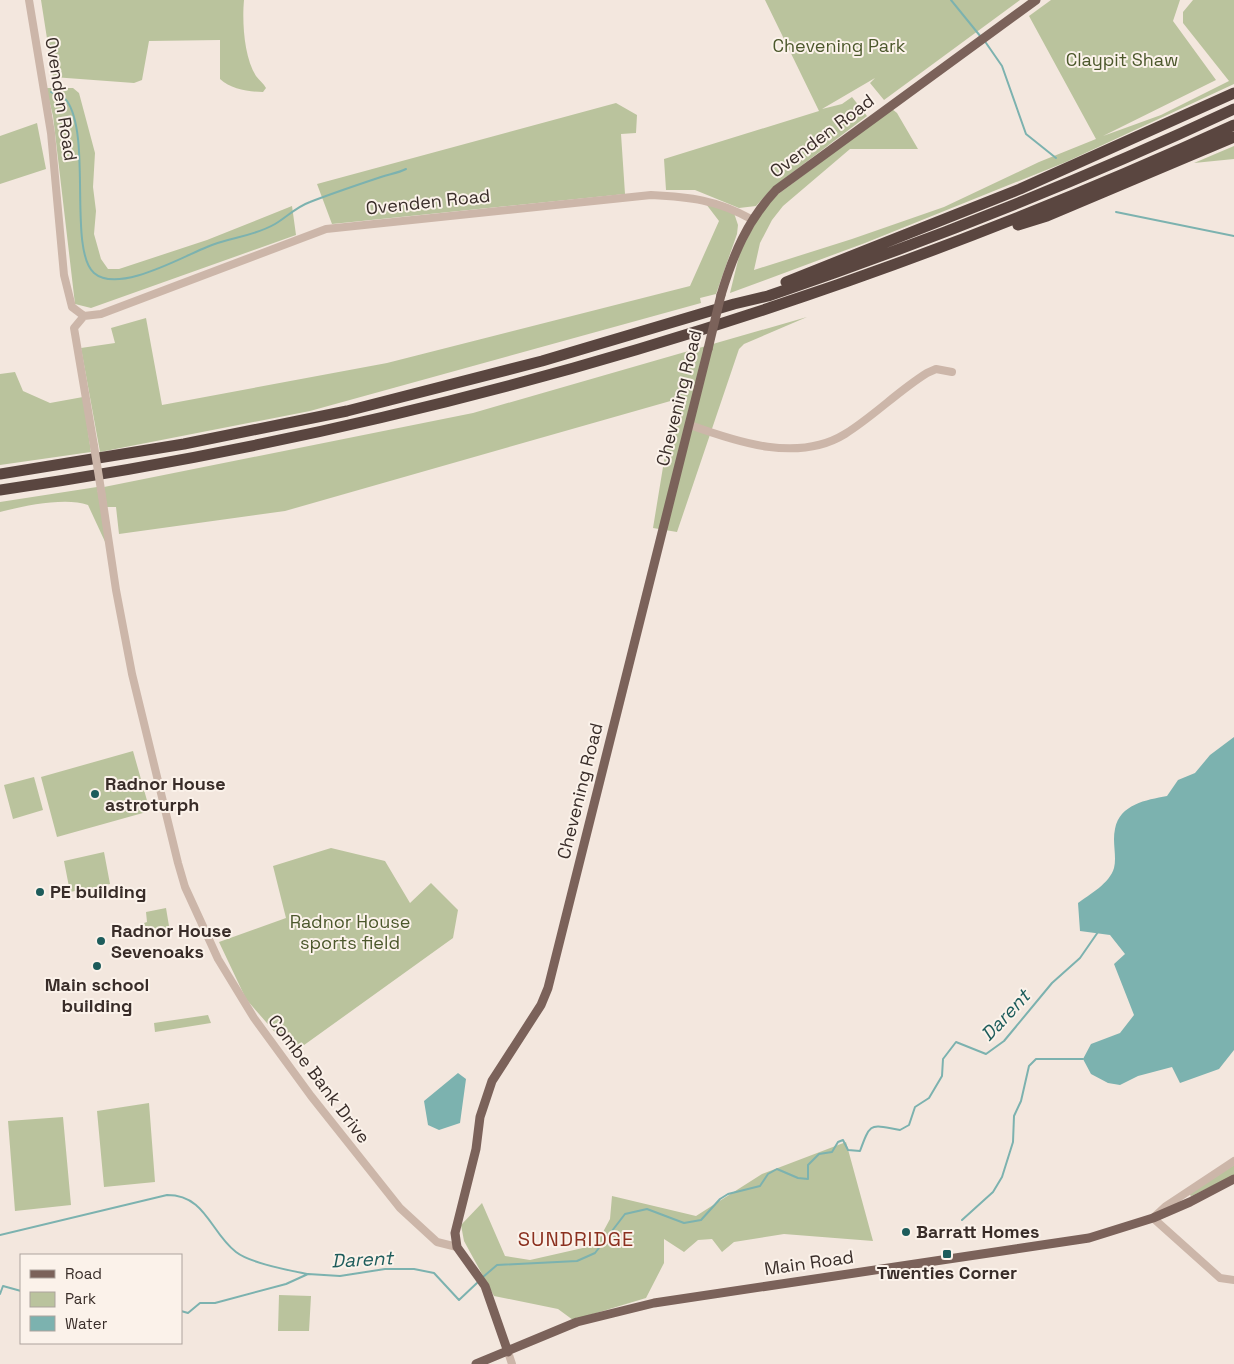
<svg xmlns="http://www.w3.org/2000/svg" width="1234" height="1364" viewBox="0 0 1234 1364" font-family="'Space Grotesk',sans-serif">
<style>
.green{fill:#bac39d}
.water{fill:#7cb2af}
.lines{fill:none;stroke-linecap:round;stroke-linejoin:round}
.stream{stroke:#7cb2af;stroke-width:2}
.minor{stroke:#ccb6a9;stroke-width:8}
.major{stroke:#7b625a;stroke-width:9}
.highway{stroke:#5a4640;stroke-width:11}
.minor-bridge{stroke:#ccb6a9;stroke-width:8}
.major-bridge{stroke:#7b625a;stroke-width:9}
.poi-dot{fill:#1d5c5b;stroke:#fbf2ea;stroke-width:2}
.labels{text-anchor:middle;stroke-width:4;stroke-linejoin:round;paint-order:stroke}
.park-label{font-size:18px;fill:#4c582c;stroke:#fbf2ea}
.street-label{font-size:18px;fill:#392d29;stroke:#fbf2ea}
.poi-label{font-size:18px;font-weight:bold;fill:#392d29;stroke:#fbf2ea;text-anchor:start}
.water-label{font-size:19px;font-style:italic;fill:#1d5c5b;stroke:#fbf2ea}
.quarter-label{font-size:20px;letter-spacing:1px;fill:#8b301f;stroke:#fbf2ea}
</style>
<rect width="100%" height="100%" fill="#f3e7de"/>
<!-- green -->
<path class="green" d="M41,0H244C242,22 244,57 256,76C259,80 264,84 266,88L263,92C248,92 231,89 220,79V40L149,41L142,80L134,83L53,77Z
M765,0H1020L884,100L870,83L875,78L822,109L842,104L852,97L867,116L772,188L756,206L739,208L695,190H666L664,159L819,111Z
M1051,0H1180L1173,21L1216,80L1103,136L1161,115L1229,81L1183,23V12L1193,0H1234V84L1066,162L865,243L730,293L740,252L761,213L777,195L892,109L897,113L918,149H850L783,206L772,220L760,243L754,270L852,239L944,207L1039,162L1096,139L1029,16Z
M46,88H73L79,93L95,153L93,187L96,211L94,234L101,259L108,269H119L207,240L292,206L296,235L91,308L75,304L53,116Z
M616,103L637,115L636,133L621,134L625,194L332,224L317,184Z
M37,123L46,169L0,184V136Z
M1234,146V159L1194,163Z
M706,204L734,213L738,225L737,234L716,294L700,298L701,303L310,411L100,452L81,348L115,343L111,328L146,318L162,405L387,363L690,286L719,221Z
M807,317L744,344L739,349L677,532L653,528L674,400L285,511L119,534L116,507H107L104,487L473,413Z
M15,372L23,391L50,403L83,397L91,452L0,465V374Z
M97,487L107,546L88,505C65,497 24,506 0,512V502Z
M133,751L150,811L57,837L41,777Z
M34,777L43,810L13,819L4,785Z
M331,848L385,861L410,903L431,883L458,910L453,938L293,1053L246,999L219,942L286,918L273,866Z
M104,852L110,884L70,892L64,861Z
M166,908L170,932L147,937L144,923L147,922L146,912Z
M208,1015L211,1023L155,1032L154,1023Z
M149,1103L155,1182L104,1187L97,1111Z
M63,1117L71,1205L15,1211L8,1121Z
M846,1142L873,1241L784,1234L734,1242L722,1252L712,1239L698,1240L684,1252L664,1239V1263L646,1298L573,1320L558,1309L494,1296L464,1241L461,1225L482,1203L505,1256L530,1260L596,1245L610,1219L612,1196L696,1216L762,1174Z
M1234,1165V1175L1194,1195L1191,1196L1189,1194Z
M279,1295L311,1296L309,1331H278Z"/>
<!-- water -->
<path class="water" d="M1234,737V1050L1219,1069L1180,1083L1172,1067L1138,1076L1120,1085L1108,1083L1091,1074L1083,1059L1091,1044L1120,1033L1134,1015L1114,964L1125,954L1110,935L1080,931L1078,903C1089,895 1110,883 1114,868C1117,856 1112,842 1115,829C1120,804 1146,800 1167,796L1178,780L1195,773L1210,755Z
M458,1073L466,1079L460,1123L439,1130L428,1125L424,1101Z"/>
<g class="lines">
<!-- stream -->
<path class="stream" d="M951,0L981,37
M984,40L1002,66L1026,134L1056,158
M51,92C56,94 64,96 67,101C92,137 68,250 94,273C118,294 182,257 207,247C229,237 253,237 275,224C287,217 296,207 310,202C333,193 357,185 381,177C390,174 398,173 406,169
M1116,212L1234,236
M962,1220L993,1192L1002,1177L1013,1142L1014,1116L1021,1101L1029,1066L1036,1059H1083
M0,1235L167,1195C206,1195 210,1232 236,1252C250,1263 288,1270 307,1274
M483,1277L497,1265L577,1261L595,1253L625,1214L647,1209L684,1223L701,1220L720,1199L728,1194L760,1186L768,1174L777,1169L798,1178L808,1179V1165L819,1154L832,1152L838,1142L843,1140L848,1150L860,1151C871,1121 870,1125 900,1130L909,1125L915,1107L929,1098L942,1076L943,1059L956,1042L986,1054L1004,1041L1052,983L1080,958L1098,932
M0,1294L3,1286L21,1291
M181,1311L188,1313L200,1303H215L286,1284L308,1274L340,1276L385,1269H414L434,1273L459,1300L478,1282"/>
<!-- minor -->
<path class="minor" d="M29,0L51,133L64,275L72,307L84,316L101,314L326,229L651,195C690,197 717,200 751,219
M84,316L74,328L94,446
M690,425C737,442 798,463 845,434C874,416 898,391 927,373L936,369L952,372
M102,496L116,590L132,674L178,863L185,887L218,959L254,1018L311,1096L400,1208L437,1242L457,1247
M1234,1161L1166,1206L1153,1218L1220,1278L1234,1280
M508,1352L512,1364"/>
<!-- major -->
<path class="major" d="M721,295C733,255 747,221 776,190L1036,0
M508,1352L485,1286L457,1247L455,1233L476,1149L480,1117L492,1081L541,1005L548,988L708,349
M476,1364L577,1322L654,1303L1089,1238L1153,1218L1190,1202L1234,1179"/>
<!-- highway -->
<path class="highway" d="M1018,225L1047,216L1234,137
M786,282L1020,189L1234,93
M0,474L184,444L347,411L542,361L734,304L768,296C927,242 1082,180 1234,109
M0,490C430,427 839,306 1234,125"/>
<!-- minor-bridge -->
<path class="minor-bridge" d="M94,446L102,496"/>
<!-- major-bridge -->
<path class="major-bridge" d="M708,349L721,295"/>
</g>
<!-- markers -->
<g class="poi-dot">
<circle cx="95" cy="794" r="5"/>
<circle cx="40" cy="892" r="5"/>
<circle cx="101" cy="941" r="5"/>
<circle cx="97" cy="966" r="5"/>
<circle cx="906" cy="1232" r="5"/>
<rect x="942" y="1249" width="10" height="10" rx="2.5"/>
</g>
<g class="labels">
<!-- park labels -->
<g class="park-label">
<text x="839" y="52">Chevening Park</text>
<text x="1122" y="66">Claypit Shaw</text>
<text x="350" y="928">Radnor House<tspan x="350" dy="21">sports field</tspan></text>
</g>
<!-- street labels -->
<g class="street-label">
<text transform="translate(61 99) rotate(81)" y="6">Ovenden Road</text>
<text transform="translate(822 136) rotate(-37)" y="6">Ovenden Road</text>
<text transform="translate(428 202) rotate(-6)" y="6">Ovenden Road</text>
<text transform="translate(679 398) rotate(-76)" y="6">Chevening Road</text>
<text transform="translate(580 791) rotate(-76)" y="6">Chevening Road</text>
<text transform="translate(319 1079) rotate(53)" y="6">Combe Bank Drive</text>
<text transform="translate(809 1263) rotate(-8)" y="6">Main Road</text>
</g>
<!-- poi labels -->
<g class="poi-label">
<text x="105" y="790">Radnor House<tspan x="105" dy="21">astroturph</tspan></text>
<text x="50" y="898">PE building</text>
<text x="111" y="937">Radnor House<tspan x="111" dy="21">Sevenoaks</tspan></text>
<text x="97" y="991" text-anchor="middle">Main school<tspan x="97" dy="21">building</tspan></text>
<text x="916" y="1238">Barratt Homes</text>
<text x="947" y="1279" text-anchor="middle">Twenties Corner</text>
</g>
<!-- water labels -->
<g class="water-label">
<text transform="translate(1005 1015) rotate(-47)" y="7">Darent</text>
<text transform="translate(362 1259) rotate(-3)" y="7">Darent</text>
</g>
<!-- quarter labels -->
<g class="quarter-label">
<text x="576" y="1246">SUNDRIDGE</text>
</g>
</g>
<!-- legend -->
<rect x="20" y="1254" width="162" height="90" fill="#fbf2ea" stroke="#ada39d"/>
<rect x="30" y="1270" width="25" height="8" fill="#7b625a" stroke="#ada39d"/>
<text x="65" y="1279" font-size="15" fill="#392d29">Road</text>
<rect x="30" y="1292" width="25" height="15" fill="#bac39d" stroke="#ada39d"/>
<text x="65" y="1304" font-size="15" fill="#392d29">Park</text>
<rect x="30" y="1316" width="25" height="15" fill="#7cb2af" stroke="#ada39d"/>
<text x="65" y="1329" font-size="15" fill="#392d29">Water</text>
</svg>
